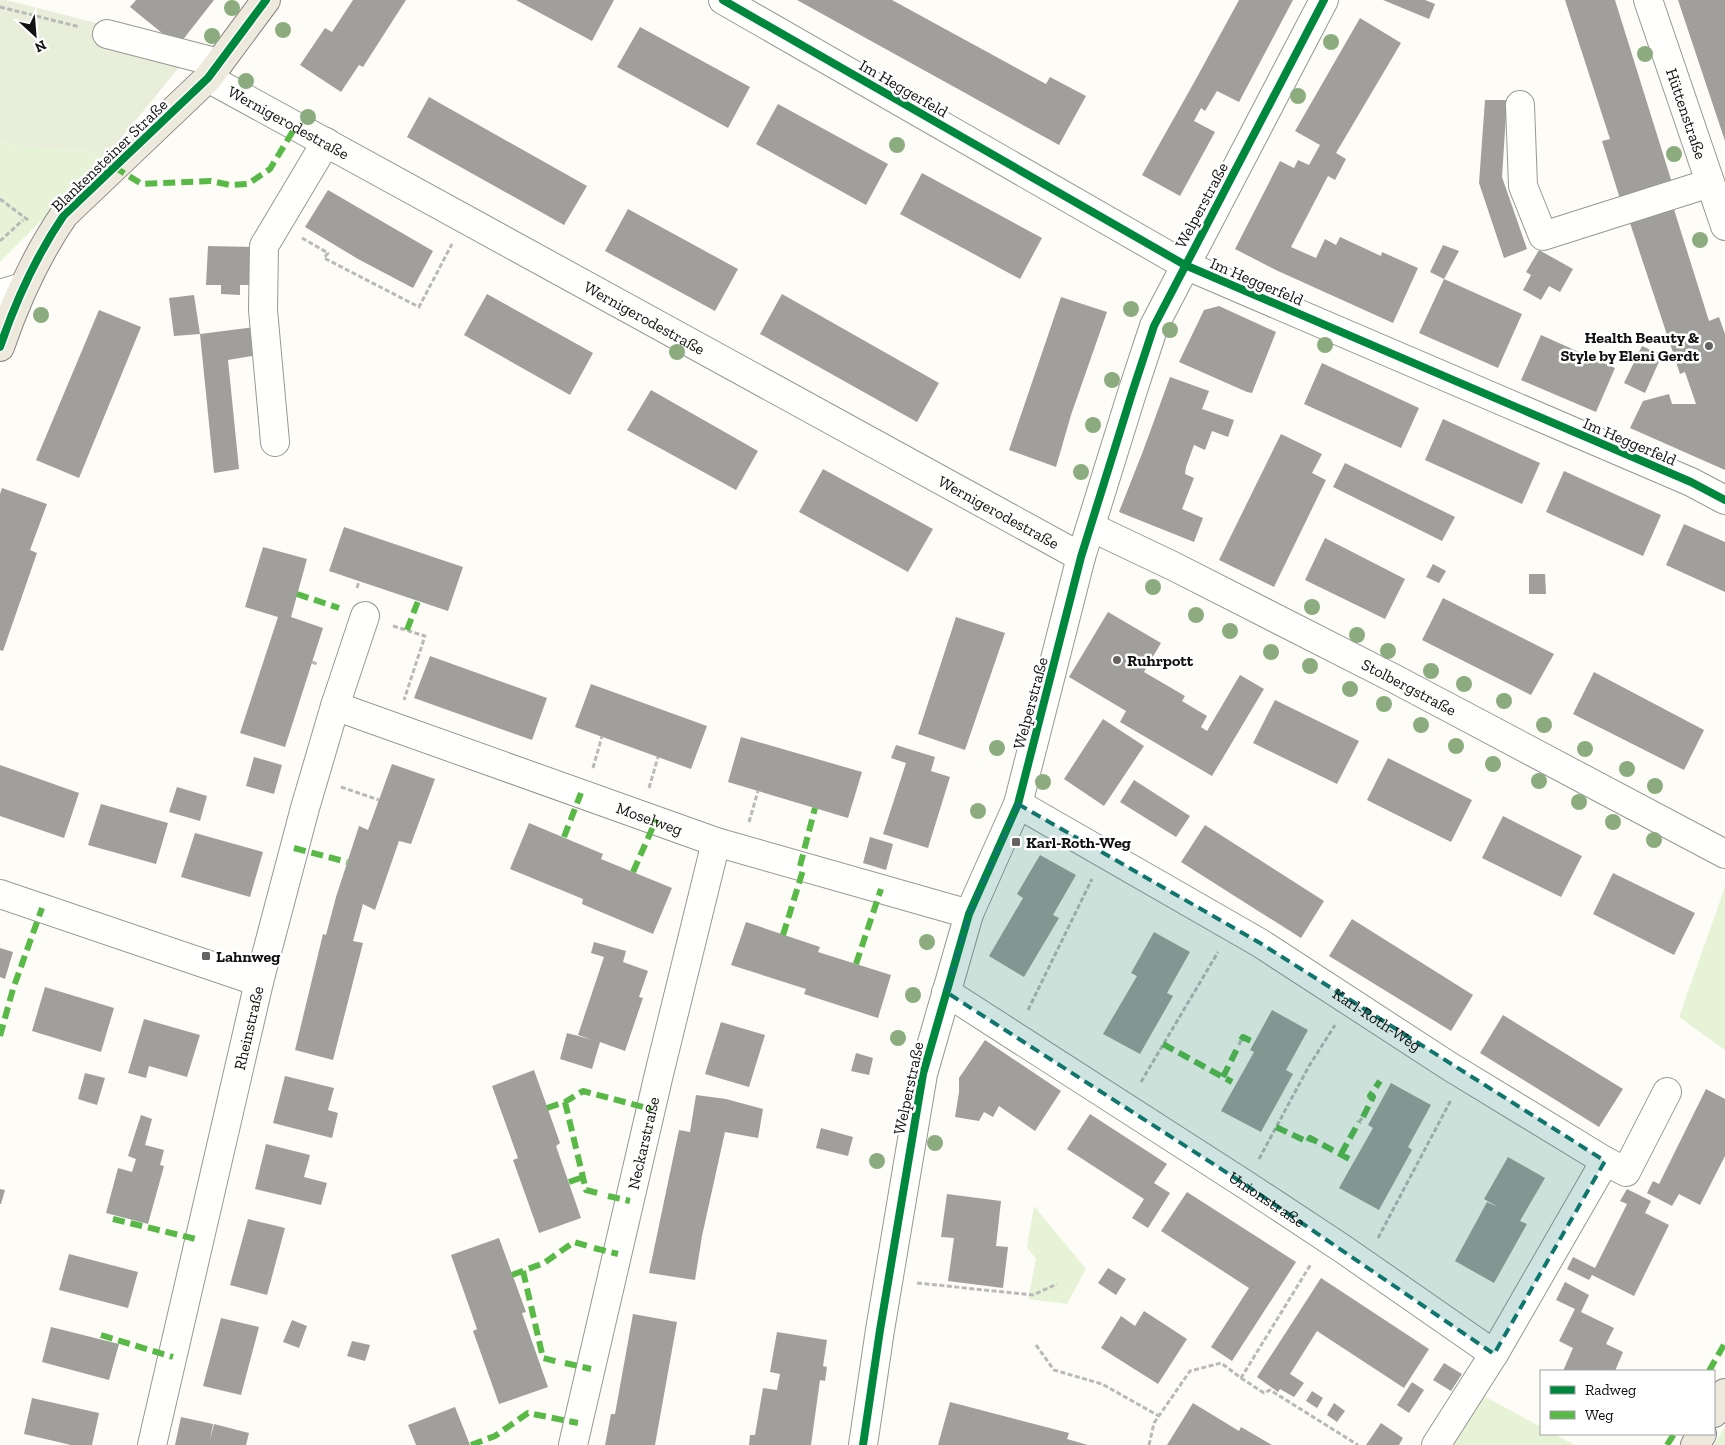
<svg xmlns="http://www.w3.org/2000/svg" width="1725" height="1445" viewBox="0 0 1725 1445" font-family="'Zilla Slab',serif">
<style>
.green{fill:#e7f3d7}
.cemetery{fill:#e9eedb}
.building{fill:#a19f9c}
.lines{fill:none;stroke-linecap:round;stroke-linejoin:round}
.minor-casing{stroke:#979795;stroke-width:30}
.major-casing{stroke:#858482;stroke-width:30}
.path{stroke:#b9b9b8;stroke-width:3;stroke-dasharray:5 2.5;stroke-linecap:butt}
.minor{stroke:#fffffe;stroke-width:28}
.major{stroke:#ede9dc;stroke-width:28}
.quiet{stroke:#58b947;stroke-width:6;stroke-dasharray:12 6;stroke-linecap:butt}
.cycleway-casing{stroke:#fff;stroke-width:11}
.cycleway{stroke:#00873e;stroke-width:8}
.tree{fill:#8cac80}
.marked{fill:#0f766e;fill-opacity:0.2;stroke:#0f766e;stroke-width:4;stroke-dasharray:10 6;stroke-linejoin:round}
.poi-dot{fill:#646362;stroke:#fff;stroke-width:2}
.labels{text-anchor:middle;stroke-width:5;stroke-linejoin:round;paint-order:stroke}
.street-label{font-size:16px;fill:#111;stroke:#fff}
.poi-label{font-size:16px;font-weight:bold;fill:#111;stroke:#fff;text-anchor:start}
</style>
<rect width="100%" height="100%" fill="#fdfcf7"/>
<!-- green -->
<path class="green" d="M0,143L108,154L0,262Z
M1725,887V1050L1679,1017Z
M1034,1206L1086,1269L1067,1304L1028,1299L1036,1259L1027,1247Z
M1482,1395L1541,1427V1434H1554L1575,1445H1451Z
M1725,1426V1445H1714Z"/>
<!-- cemetery -->
<path class="cemetery" d="M0,0H6L195,48L108,154L0,143Z"/>
<!-- building -->
<path class="building" d="M136,0H214L178,46L130,7Z
M353,0H406L363,67L359,65L341,92L300,65L325,28L332,32Z
M516,0H614L592,41Z
M797,0H892L1046,84L1050,77L1086,96L1059,145Z
M1239,0H1293L1239,102L1217,91L1205,111L1201,108L1194,121L1215,132L1180,196L1142,175L1196,79Z
M1383,0H1425L1435,4L1429,19Z
M1565,0H1615L1673,186L1621,202L1602,141L1610,139Z
M1678,0H1725V141Z
M1360,18L1401,43L1336,153L1346,159L1335,180L1328,176L1291,247L1316,258L1325,239L1336,245L1340,237L1381,256L1382,252L1418,268L1393,323L1278,271L1235,249L1280,161L1294,168L1298,160L1309,165L1320,145L1295,131Z
M640,27L750,87L728,128L617,67Z
M429,97L587,186L564,225L407,137Z
M1485,100H1507L1502,177L1527,249L1504,258L1479,183Z
M778,104L888,164L866,205L756,144Z
M922,173L1042,238L1020,279L900,214Z
M328,190L433,251L413,288L358,259L305,227Z
M1672,203L1709,321L1719,317L1725,334V470L1630,428L1643,401L1669,394L1672,404H1696L1685,372L1680,374L1628,217Z
M628,209L738,269L715,311L605,251Z
M1443,245L1459,251L1444,279L1522,314L1498,368L1419,333L1444,279L1430,272Z
M208,246L255,247L253,285H240V295L221,294V285H206Z
M1539,250L1573,269L1560,292L1549,286L1541,300L1523,290L1531,275L1526,272Z
M487,294L593,353L570,395L464,335Z
M782,294L939,383L917,422L760,334Z
M194,295L200,334L255,327L258,355L228,360L239,469L214,473L200,334L174,336L169,298Z
M1061,297L1107,312L1071,415L1056,467L1009,450Z
M1219,306L1276,332L1252,393L1247,392L1179,362L1204,310Z
M99,310L141,327L79,478L36,460Z
M1541,335L1615,368L1596,412L1521,380Z
M1642,346L1662,355L1645,393L1624,383Z
M1322,363L1419,408L1401,448L1304,404Z
M1170,377L1209,391L1202,409L1234,420L1228,437L1212,431L1205,450L1194,445L1186,467L1185,474L1194,478L1182,509L1203,518L1194,542L1119,512L1143,451Z
M651,390L758,451L736,490L627,430Z
M1443,419L1540,463L1522,504L1425,460Z
M1281,434L1322,454L1312,473L1326,480L1274,587L1219,560Z
M1345,463L1455,517L1442,541L1333,487Z
M823,469L933,529L908,572L799,512Z
M1564,471L1661,515L1643,556L1546,512Z
M2,488L47,504L30,550L37,553L3,651L0,650V494Z
M1684,524L1725,542V592L1666,565Z
M344,527L463,567L448,611L329,571Z
M1325,538L1405,579L1385,619L1305,580Z
M263,547L307,559L291,617L323,628L285,747L240,733L278,617L245,607Z
M1433,564L1446,571L1439,583L1426,577Z
M1529,574H1545L1546,594H1529Z
M1443,598L1554,654L1531,695L1422,640Z
M1108,612L1161,643L1144,672L1185,696L1182,701L1207,716L1201,727L1207,731L1240,675L1264,689L1212,776L1120,722L1126,711L1069,677Z
M956,617L1005,633L965,750L918,734Z
M430,656L547,698L532,740L414,698Z
M1594,672L1704,730L1684,770L1573,714Z
M591,684L707,726L691,769L575,727Z
M1275,700L1359,741L1337,784L1253,743Z
M1103,719L1144,746L1104,806L1064,779Z
M741,737L862,772L848,818L728,782Z
M896,745L935,757L931,771L950,777L928,848L883,834L906,763L891,758Z
M254,757L282,765L274,794L246,786Z
M1388,758L1472,800L1451,842L1367,800Z
M392,764L435,779L411,844L399,841L375,910L363,904L353,941L363,943L333,1060L295,1050L323,934L326,935L336,897L359,826L368,830Z
M0,765L79,793L64,838L0,816Z
M1134,780L1190,816L1176,837L1120,802Z
M177,787L207,796L200,821L169,812Z
M101,804L168,823L156,864L88,845Z
M1503,816L1582,856L1561,897L1482,858Z
M529,823L603,854L601,859L672,888L653,934L582,904L583,899L510,869Z
M1205,825L1324,901L1301,938L1181,862Z
M195,833L263,852L250,897L181,877Z
M870,837L893,844L886,870L863,863Z
M1040,855L1076,875L1053,915L1059,918L1024,977L989,956L1023,898L1017,894Z
M1613,873L1695,913L1674,955L1593,914Z
M1352,919L1473,995L1451,1031L1329,956Z
M746,922L820,947L818,952L891,975L878,1018L804,994L806,989L731,965Z
M1154,932L1190,952L1167,993L1173,996L1140,1054L1103,1034L1137,976L1131,973Z
M594,942L626,951L623,962L648,971L639,997L643,998L625,1051L600,1042L592,1069L560,1059L567,1033L593,1040L578,1035L604,957L591,953Z
M0,948L13,952L5,979L0,977Z
M45,987L114,1008L101,1052L32,1031Z
M1272,1010L1308,1030L1286,1070L1293,1074L1261,1132L1221,1111L1254,1052L1250,1050Z
M1503,1015L1623,1089L1599,1127L1480,1053Z
M144,1019L200,1035L187,1077L149,1066L146,1078L128,1073Z
M721,1022L765,1035L749,1087L705,1074Z
M985,1040L1061,1091L1035,1131L999,1106L993,1117L984,1112L979,1121L955,1117L959,1092V1078Z
M856,1053L873,1058L869,1075L851,1071Z
M534,1070L560,1143L556,1146L581,1218L539,1233L513,1160L518,1158L492,1086Z
M85,1073L105,1078L97,1105L78,1099Z
M285,1076L334,1088L328,1110L338,1113L332,1138L273,1123Z
M1391,1083L1431,1105L1408,1147L1412,1150L1379,1210L1339,1188L1373,1128L1368,1125Z
M1706,1089L1725,1099V1156L1700,1205L1679,1194L1672,1206L1647,1193L1653,1181L1659,1184Z
M696,1095L726,1099L763,1109L758,1138L725,1132L702,1236L695,1280L649,1273L679,1130L690,1132Z
M1090,1114L1167,1164L1154,1183L1170,1193L1148,1228L1132,1218L1144,1199L1067,1149Z
M141,1115L152,1119L145,1145L164,1150L160,1165L164,1166L148,1224L106,1213L118,1168L132,1172L136,1159L128,1156Z
M821,1128L853,1137L848,1156L816,1148Z
M266,1144L310,1155L304,1177L327,1183L321,1205L255,1189Z
M1508,1157L1545,1178L1520,1221L1527,1224L1494,1283L1455,1261L1487,1202L1498,1207L1484,1199Z
M0,1189L5,1190L1,1204H0Z
M1627,1189L1651,1201L1645,1213L1669,1225L1634,1296L1592,1275L1589,1280L1567,1269L1573,1257L1595,1268L1627,1204L1620,1201Z
M1187,1192L1296,1262L1232,1361L1211,1347L1249,1288L1161,1231Z
M947,1194L1001,1201L996,1246L1008,1247L1003,1288L948,1281L954,1238L941,1237Z
M248,1219L285,1228L267,1295L230,1285Z
M499,1238L526,1312L522,1313L548,1387L499,1404L473,1331L477,1329L451,1255Z
M69,1254L138,1272L128,1308L59,1290Z
M1108,1268L1126,1279L1116,1295L1098,1283Z
M1321,1278L1429,1349L1404,1388L1317,1331L1290,1374L1304,1383L1294,1397L1280,1389L1278,1392L1257,1377Z
M1565,1282L1589,1295L1581,1312L1614,1328L1606,1344L1623,1352L1615,1371H1563L1573,1348L1559,1341L1575,1309L1556,1300Z
M1144,1311L1187,1339L1158,1384L1101,1348L1121,1316L1135,1326Z
M633,1314L677,1322L655,1445H605L611,1414H615Z
M221,1318L259,1327L241,1395L203,1386Z
M292,1320L307,1326L299,1348L283,1342Z
M51,1327L119,1344L109,1380L42,1362Z
M777,1332L827,1340L823,1366L827,1367L825,1381L820,1380L811,1445H749L750,1435H755L763,1388L777,1390L780,1374L770,1372Z
M352,1341L370,1345L365,1361L347,1356Z
M1444,1363L1462,1374L1451,1391L1433,1380Z
M1412,1382L1424,1390L1409,1413L1397,1405Z
M1312,1391L1323,1398L1317,1408L1306,1401Z
M32,1398L99,1413L92,1445H71L24,1434Z
M950,1402L1069,1433L1067,1439L1088,1445H938Z
M1193,1403L1239,1431L1241,1427L1272,1445H1167Z
M1334,1403L1345,1411L1337,1422L1327,1415Z
M455,1407L470,1445H416L408,1425Z
M181,1417L213,1424L210,1440L214,1424L249,1433L246,1445H175Z
M1381,1423L1403,1438L1399,1445H1366Z"/>
<g class="lines">
<defs>
<g id="minor">
<path d="M723,0L1185,265L1691,482L1725,500"/>
<path id="s1" d="M1648,0L1725,226"/>
<path d="M107,34L219,63"/>
<path id="s2" d="M208,78L1081,557"/>
<path d="M1520,105L1523,186L1543,236L1710,183"/>
<path d="M0,294L23,287"/>
<path d="M275,442L263,310L264,246L326,142"/>
<path id="s3" d="M1091,527L1173,566L1395,679L1725,854"/>
<path id="s4" d="M335,706L716,842L969,914"/>
<path id="s5" d="M1018,804L1260,943L1449,1066L1605,1161L1494,1354L1436,1445"/>
<path d="M0,894L259,982"/>
<path id="s6" d="M946,992L1246,1185L1343,1249L1494,1354"/>
<path d="M1605,1161L1626,1172L1667,1092"/>
<path id="s7" d="M152,1445L259,982L305,808L335,706L365,616"/>
<path id="s8" d="M573,1445L659,1074L716,842"/>
<path d="M863,1445L880,1330L923,1074L969,914L1018,804L1081,557L1132,393L1154,326L1324,0"/>
</g>
<path id="major" d="M0,347C16,300 36,256 64,215L208,78L266,0
M1714,1413L1725,1393
M1695,1445L1702,1434"/>
</defs>
<!-- minor casing -->
<use href="#minor" class="minor-casing"/>
<!-- major casing -->
<use href="#major" class="major-casing"/>
<!-- path -->
<path class="path" d="M0,7L80,27
M0,199L28,220
M302,238L328,253L324,258L419,307L452,244
M0,241L23,220
M357,588L359,581
M393,626L425,636L404,700
M312,662L319,665
M593,768L602,736
M341,787L379,800
M649,788L658,757
M749,822L758,791
M1028,1010L1092,879
M1239,1045L1241,1040
M1141,1082L1218,952
M1359,1122L1363,1117
M1259,1159L1309,1066L1335,1025
M1378,1238L1451,1100
M917,1283L1033,1295L1057,1284
M1036,1345L1054,1370L1102,1384L1159,1416
M1241,1378L1264,1393L1270,1390L1358,1445
M1149,1445L1154,1423L1190,1371L1221,1363L1241,1378L1311,1264"/>
<!-- minor -->
<use href="#minor" class="minor"/>
<!-- major -->
<use href="#major" class="major"/>
<!-- quiet -->
<path class="quiet" d="M114,167L142,184L211,181L230,185L248,184L270,169L296,126
M297,594L339,608
M407,630L418,601
M564,837L581,793
M294,848L347,862
M800,866L815,808
M633,872L656,820
M783,935L804,867
M856,964L881,889
M0,1036L13,989L42,908
M1241,1040L1243,1037L1251,1041
M1163,1044L1232,1082
M1223,1077L1239,1045
M565,1102L586,1190L601,1194
M547,1108L565,1102L583,1091L651,1109
M1363,1117L1373,1097L1370,1096L1380,1081
M1276,1127L1308,1142L1310,1138L1351,1160
M1341,1154L1359,1122
M569,1182L583,1177
M608,1196L630,1201
M113,1219L200,1240
M594,1248L618,1254
M523,1271L543,1358L559,1362
M512,1275L544,1263L574,1242L588,1246
M101,1335L173,1357
M565,1363L591,1369
M1709,1371L1725,1343
M471,1445L495,1436L528,1413L578,1423
M1667,1445L1674,1434"/>
<defs>
<path id="cycleway" d="M723,0L1185,265L1691,482L1725,500
M0,347C16,300 36,256 64,215L208,78L266,0
M863,1445L880,1330L923,1074L969,914L1018,804L1081,557L1132,393L1154,326L1324,0"/>
</defs>
<!-- cycleway casing -->
<use href="#cycleway" class="cycleway-casing"/>
<!-- cycleway -->
<use href="#cycleway" class="cycleway"/>
</g>
<!-- trees -->
<g class="tree">
<circle cx="232" cy="8" r="8"/>
<circle cx="283" cy="30" r="8"/>
<circle cx="212" cy="36" r="8"/>
<circle cx="1331" cy="42" r="8"/>
<circle cx="1645" cy="54" r="8"/>
<circle cx="246" cy="81" r="8"/>
<circle cx="1298" cy="96" r="8"/>
<circle cx="308" cy="117" r="8"/>
<circle cx="897" cy="145" r="8"/>
<circle cx="1674" cy="154" r="8"/>
<circle cx="1700" cy="240" r="8"/>
<circle cx="1131" cy="309" r="8"/>
<circle cx="41" cy="315" r="8"/>
<circle cx="1170" cy="330" r="8"/>
<circle cx="1325" cy="345" r="8"/>
<circle cx="677" cy="352" r="8"/>
<circle cx="1112" cy="380" r="8"/>
<circle cx="1093" cy="425" r="8"/>
<circle cx="1081" cy="472" r="8"/>
<circle cx="1153" cy="587" r="8"/>
<circle cx="1312" cy="607" r="8"/>
<circle cx="1196" cy="615" r="8"/>
<circle cx="1230" cy="631" r="8"/>
<circle cx="1357" cy="635" r="8"/>
<circle cx="1388" cy="651" r="8"/>
<circle cx="1271" cy="652" r="8"/>
<circle cx="1310" cy="666" r="8"/>
<circle cx="1431" cy="671" r="8"/>
<circle cx="1464" cy="684" r="8"/>
<circle cx="1350" cy="689" r="8"/>
<circle cx="1504" cy="701" r="8"/>
<circle cx="1384" cy="704" r="8"/>
<circle cx="1421" cy="725" r="8"/>
<circle cx="1544" cy="725" r="8"/>
<circle cx="1456" cy="746" r="8"/>
<circle cx="997" cy="748" r="8"/>
<circle cx="1585" cy="749" r="8"/>
<circle cx="1493" cy="764" r="8"/>
<circle cx="1627" cy="769" r="8"/>
<circle cx="1539" cy="781" r="8"/>
<circle cx="1043" cy="782" r="8"/>
<circle cx="1655" cy="786" r="8"/>
<circle cx="1579" cy="802" r="8"/>
<circle cx="978" cy="811" r="8"/>
<circle cx="1613" cy="822" r="8"/>
<circle cx="1654" cy="840" r="8"/>
<circle cx="927" cy="942" r="8"/>
<circle cx="913" cy="995" r="8"/>
<circle cx="898" cy="1038" r="8"/>
<circle cx="935" cy="1143" r="8"/>
<circle cx="877" cy="1161" r="8"/>
</g>
<!-- marked area -->
<path class="marked" d="M1018,804L1260,943L1605,1161L1494,1354L1246,1185L946,992L969,914Z"/>
<!-- markers -->
<g class="poi-dot">
<circle cx="1709" cy="346" r="5"/>
<circle cx="1117" cy="660" r="5"/>
<rect x="1011" y="837" width="10" height="10" rx="2.5"/>
<rect x="201" y="951" width="10" height="10" rx="2.5"/>
</g>
<g class="labels">
<!-- street labels -->
<g class="street-label">
<text transform="translate(904 88) rotate(30)" y="6">Im Heggerfeld</text>
<text dy="6" stroke="none"><textPath href="#s1" startOffset="120">Hüttenstraße</textPath></text>
<text dy="6" stroke="none"><textPath href="#s2" startOffset="92">Wernigerodestraße</textPath></text>
<text transform="translate(109 155) rotate(-44)" y="6">Blankensteiner Straße</text>
<text transform="translate(1201 205) rotate(-62)" y="6">Welperstraße</text>
<text transform="translate(1257 281) rotate(23)" y="6">Im Heggerfeld</text>
<text dy="6" stroke="none"><textPath href="#s2" startOffset="498">Wernigerodestraße</textPath></text>
<text transform="translate(1630 441) rotate(23)" y="6">Im Heggerfeld</text>
<text dy="6" stroke="none"><textPath href="#s2" startOffset="902">Wernigerodestraße</textPath></text>
<text dy="6" stroke="none"><textPath href="#s3" startOffset="356">Stolbergstraße</textPath></text>
<text transform="translate(1030 703) rotate(-75)" y="6">Welperstraße</text>
<text dy="6" stroke="none"><textPath href="#s4" startOffset="334">Moselweg</textPath></text>
<text dy="6" stroke="none"><textPath href="#s5" startOffset="419">Karl-Roth-Weg</textPath></text>
<text dy="6" stroke="none"><textPath href="#s7" startOffset="428">Rheinstraße</textPath></text>
<text transform="translate(908 1088) rotate(-78)" y="6">Welperstraße</text>
<text dy="6" stroke="none"><textPath href="#s8" startOffset="310">Neckarstraße</textPath></text>
<text dy="6" stroke="none"><textPath href="#s6" startOffset="382">Unionstraße</textPath></text>
</g>
<!-- poi labels -->
<g class="poi-label">
<text x="1699" y="343" text-anchor="end">Health Beauty &amp;<tspan x="1699" dy="18">Style by Eleni Gerdt</tspan></text>
<text x="1127" y="666">Ruhrpott</text>
<text x="1026" y="848">Karl-Roth-Weg</text>
<text x="216" y="962">Lahnweg</text>
</g>
</g>
<!-- legend -->
<rect x="1540" y="1370" width="175" height="65" fill="#ffffff" stroke="#a0a0a0"/>
<rect x="1550" y="1386" width="25" height="8" fill="#00873e" stroke="#a0a0a0"/>
<text x="1585" y="1395" font-size="15" fill="#111111">Radweg</text>
<rect x="1550" y="1411" width="25" height="8" fill="#58b947" stroke="#a0a0a0"/>
<text x="1585" y="1420" font-size="15" fill="#111111">Weg</text>
<!-- north arrow -->
<g transform="translate(35 35) rotate(154)" stroke="#ffffff" stroke-width="4" paint-order="stroke">
<path d="M0-4L9 19L0 12L-9 19Z" fill="#111111"/>
<text y="-8" font-size="14" font-weight="bold" text-anchor="middle" fill="#111111">N</text>
</g>
</svg>
